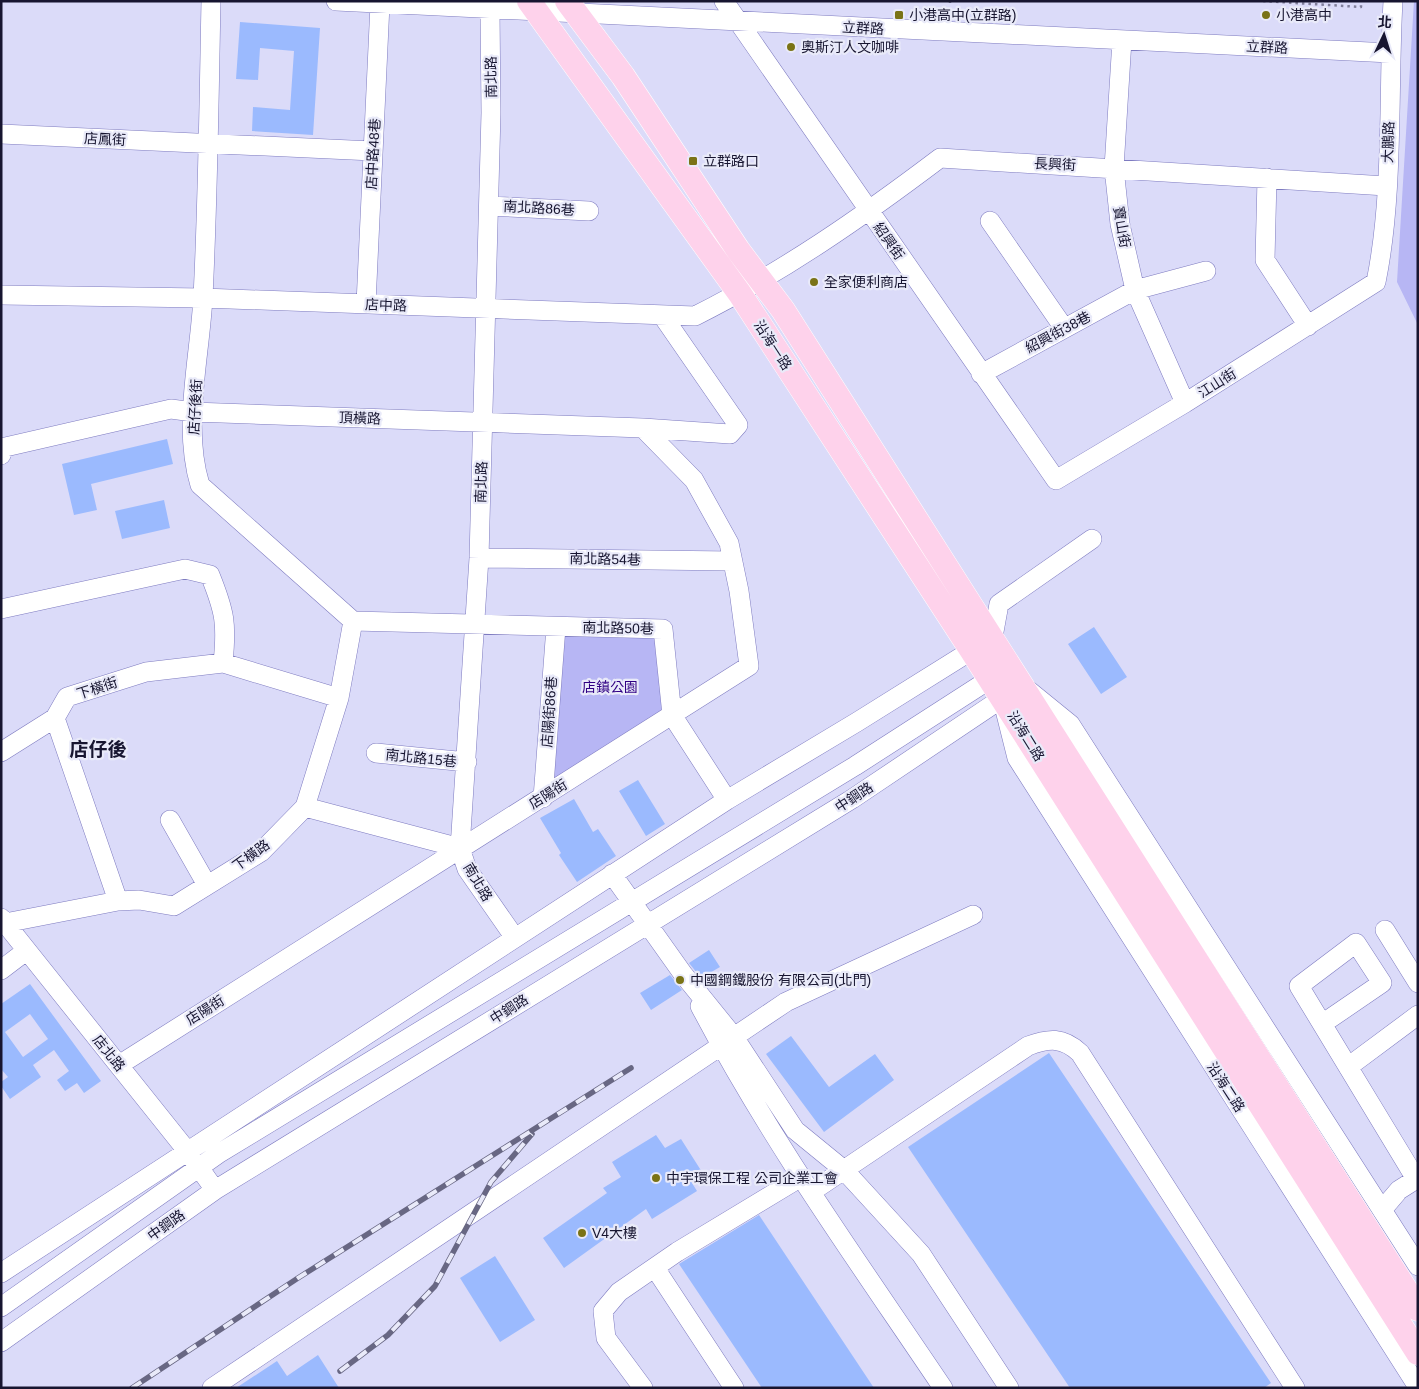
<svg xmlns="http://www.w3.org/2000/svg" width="1419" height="1389" viewBox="0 0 1419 1389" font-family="Arial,'Noto Sans TC',sans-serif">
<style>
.green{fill:#b7b6f4}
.building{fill:#9bbafe;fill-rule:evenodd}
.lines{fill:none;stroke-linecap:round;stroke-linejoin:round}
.minor-casing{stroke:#7e7bc0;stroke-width:20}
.major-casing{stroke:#fff;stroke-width:25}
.path{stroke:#807f9b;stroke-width:2.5;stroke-dasharray:2.5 4;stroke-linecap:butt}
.minor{stroke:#fff;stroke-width:19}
.major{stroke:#fed2eb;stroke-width:24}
.rail-casing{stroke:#686783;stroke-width:5.5}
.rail{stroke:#e9eaf9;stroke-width:4;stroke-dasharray:11;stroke-linecap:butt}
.poi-dot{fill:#7a7316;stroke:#e9eaf9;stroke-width:2}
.labels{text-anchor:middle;stroke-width:4.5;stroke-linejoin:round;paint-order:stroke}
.poi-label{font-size:14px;fill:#171530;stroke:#e9eaf9;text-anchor:start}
.street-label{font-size:14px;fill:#171530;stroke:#e9eaf9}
.park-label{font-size:14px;fill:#300083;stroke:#e9eaf9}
.district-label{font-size:19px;font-weight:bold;fill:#171530;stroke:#e9eaf9}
</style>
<rect width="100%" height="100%" fill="#dbdbf9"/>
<!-- green -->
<path class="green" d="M1414,1H1418V325L1397,282Z
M564,637H657L662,711L552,783Z"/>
<!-- building -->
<path class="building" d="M240,22L320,28L313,135L252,131L253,107L290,110L294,51L260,48L258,80L236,79Z
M167,439L173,464L91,484L97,510L74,515L62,464Z
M164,500L170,528L122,539L115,511Z
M1094,627L1127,677L1101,694L1068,644Z
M638,780L665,824L646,836L619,791Z
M574,799L593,832L598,829L616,856L577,882L559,855L561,853L540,818Z
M709,950L720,967L701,978L689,963Z
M670,975L682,990L651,1010L640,993Z
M30,984L101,1081L84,1093L77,1083L65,1091L57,1080L69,1071L54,1050L33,1065L41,1077L10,1099L1,1086V1082L8,1077L1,1069V1004ZM30,1014L48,1039L23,1057L5,1032Z
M791,1036L829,1087L875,1054L894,1080L824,1132L766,1054Z
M1049,1053L1271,1383L1264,1388H1070L908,1147Z
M656,1135L665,1148L681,1139L702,1172L690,1180L697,1191L652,1219L646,1209L564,1268L543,1238L607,1193L603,1188L621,1177L612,1162Z
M759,1215L874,1388H762L679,1264Z
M495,1256L535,1320L500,1342L460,1278Z
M318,1355L339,1388H236L277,1361L287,1376Z"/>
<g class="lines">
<defs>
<path id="minor" d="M211,1C209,100 208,198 203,297C200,357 182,426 200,485L353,621L663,629L672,715L727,800
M336,1L1390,53
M724,1L1056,480L1185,403L1376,282C1394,194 1388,92 1393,1
M490,10L491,113L479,558L460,848L467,869L515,938
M1122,40L1114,168L1120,224L1135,290L1185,403
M1,134L373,151
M1267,178L1265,260L1308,326
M489,206L589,211
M990,221L1064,328
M1,295L203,298L695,316C783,272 862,217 940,158L1386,186
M366,304L380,4
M981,374L1135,290L1206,271
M1,455V448L171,409L193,412L643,428L730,434L738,425L662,315
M479,558L732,561
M1,609L185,569L210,575C225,612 227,624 223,663
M1005,710L1017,758L1418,1387
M1,752L55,718
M376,753L467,762
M543,798L556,627
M305,807L460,848
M170,820L207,885
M612,874L683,974L734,1037L795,1130L844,1170L921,1254L1009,1388
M118,901L55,718L67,697L146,672L223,663L339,698
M1,918L188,1152L215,1190
M5,923L118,901L139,900L174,906L261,852L305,807L339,698L353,621
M1385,930L1418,983
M1,970L26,951
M700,1006C770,1140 859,1263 943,1388
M1322,1024L1382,983L1356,943L1299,986L1416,1179
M119,1065L749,666L739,591L729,543L694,480L643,428
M1348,1067L1418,1015
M811,1192L1028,1046C1049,1038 1063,1037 1080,1053L1295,1388
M1382,1210L1399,1190L1418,1178
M655,1268L734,1388
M1,1273L727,800L857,722L993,637L999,604L1092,539
M1,1307L218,1154L855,766L1001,672
M1,1342L215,1190L852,799L1022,685L1070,724L1418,1266
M212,1388L786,1002L973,915
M643,1388L606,1338L603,1311L619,1292L677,1252L801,1177"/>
<path id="major" d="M529,1L740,294L972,651L1418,1353
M567,1L623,76L738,250L783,310L1418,1309"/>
</defs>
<!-- minor casing -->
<use href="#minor" class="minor-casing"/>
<!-- major casing -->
<use href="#major" class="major-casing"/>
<!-- path -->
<path class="path" d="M1263,1L1361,7V1
M950,3V1"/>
<!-- minor -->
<use href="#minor" class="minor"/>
<!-- major -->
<use href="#major" class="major"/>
<defs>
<path id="rail" d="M340,1371L388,1335L435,1286L491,1182L532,1134
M132,1388L298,1278L631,1068"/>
</defs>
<!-- rail casing -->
<use href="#rail" class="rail-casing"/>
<!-- rail -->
<use href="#rail" class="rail"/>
</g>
<!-- markers -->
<g class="poi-dot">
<rect x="894" y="10" width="10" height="10" rx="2.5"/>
<circle cx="1266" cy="15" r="5"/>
<circle cx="791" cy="47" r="5"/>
<rect x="688" y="156" width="10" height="10" rx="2.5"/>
<circle cx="814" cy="282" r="5"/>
<circle cx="680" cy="980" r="5"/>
<circle cx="656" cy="1178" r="5"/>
<circle cx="582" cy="1233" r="5"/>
</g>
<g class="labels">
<!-- poi labels -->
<g class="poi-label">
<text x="909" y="20">小港高中(立群路)</text>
<text x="1276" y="20">小港高中</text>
<text x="801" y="52">奧斯汀人文咖啡</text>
<text x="703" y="166">立群路口</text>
<text x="824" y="287">全家便利商店</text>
<text x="690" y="985">中國鋼鐵股份 有限公司(北門)</text>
<text x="666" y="1183">中宇環保工程 公司企業工會</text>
<text x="592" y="1238">V4大樓</text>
</g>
<!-- street labels -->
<g class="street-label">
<text transform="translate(863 28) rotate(3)" y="5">立群路</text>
<text transform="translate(1267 47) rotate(3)" y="5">立群路</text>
<text transform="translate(491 77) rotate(-91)" y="5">南北路</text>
<text transform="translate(105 139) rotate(3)" y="5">店鳳街</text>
<text transform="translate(1388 142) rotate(-88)" y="5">大鵬路</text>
<text transform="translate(373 154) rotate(-87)" y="5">店中路48巷</text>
<text transform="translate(1055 164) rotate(3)" y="5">長興街</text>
<text transform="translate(539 208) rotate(3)" y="5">南北路86巷</text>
<text transform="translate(1122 227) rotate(80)" y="5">寶山街</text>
<text transform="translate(889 241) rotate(55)" y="5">紹興街</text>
<text transform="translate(386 305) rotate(2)" y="5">店中路</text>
<text transform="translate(1058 332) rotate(-28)" y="5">紹興街38巷</text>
<text transform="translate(773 345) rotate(57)" y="5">沿海一路</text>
<text transform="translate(1217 383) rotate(-32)" y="5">江山街</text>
<text transform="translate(195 407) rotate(-87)" y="5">店仔後街</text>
<text transform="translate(360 418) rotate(2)" y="5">頂橫路</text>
<text transform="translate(481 482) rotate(-88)" y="5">南北路</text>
<text transform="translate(605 559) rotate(1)" y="5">南北路54巷</text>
<text transform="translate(618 628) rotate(1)" y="5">南北路50巷</text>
<text transform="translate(97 688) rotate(-18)" y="5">下橫街</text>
<text transform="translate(549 712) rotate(-86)" y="5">店陽街86巷</text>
<text transform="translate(1026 736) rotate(58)" y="5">沿海二路</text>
<text transform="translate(421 758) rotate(6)" y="5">南北路15巷</text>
<text transform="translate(548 794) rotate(-32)" y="5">店陽街</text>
<text transform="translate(854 797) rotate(-33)" y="5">中鋼路</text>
<text transform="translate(251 855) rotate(-36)" y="5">下橫路</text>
<text transform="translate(478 882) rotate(59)" y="5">南北路</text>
<text transform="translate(509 1009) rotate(-32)" y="5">中鋼路</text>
<text transform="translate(205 1010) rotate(-32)" y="5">店陽街</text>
<text transform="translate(109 1053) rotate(51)" y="5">店北路</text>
<text transform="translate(1226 1087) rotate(57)" y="5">沿海二路</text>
<text transform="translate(166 1225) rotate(-35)" y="5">中鋼路</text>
</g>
<!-- park labels -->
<g class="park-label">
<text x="610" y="692">店鎮公園</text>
</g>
<!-- district labels -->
<g class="district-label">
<text x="98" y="756">店仔後</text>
</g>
</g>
<!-- border -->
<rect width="1419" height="1389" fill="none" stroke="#171530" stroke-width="5"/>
<!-- north arrow -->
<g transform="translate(1384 35) rotate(4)" stroke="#e9eaf9" stroke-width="4" paint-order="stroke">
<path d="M0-4L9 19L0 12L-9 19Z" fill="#171530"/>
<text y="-8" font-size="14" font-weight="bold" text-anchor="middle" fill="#171530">北</text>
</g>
</svg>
